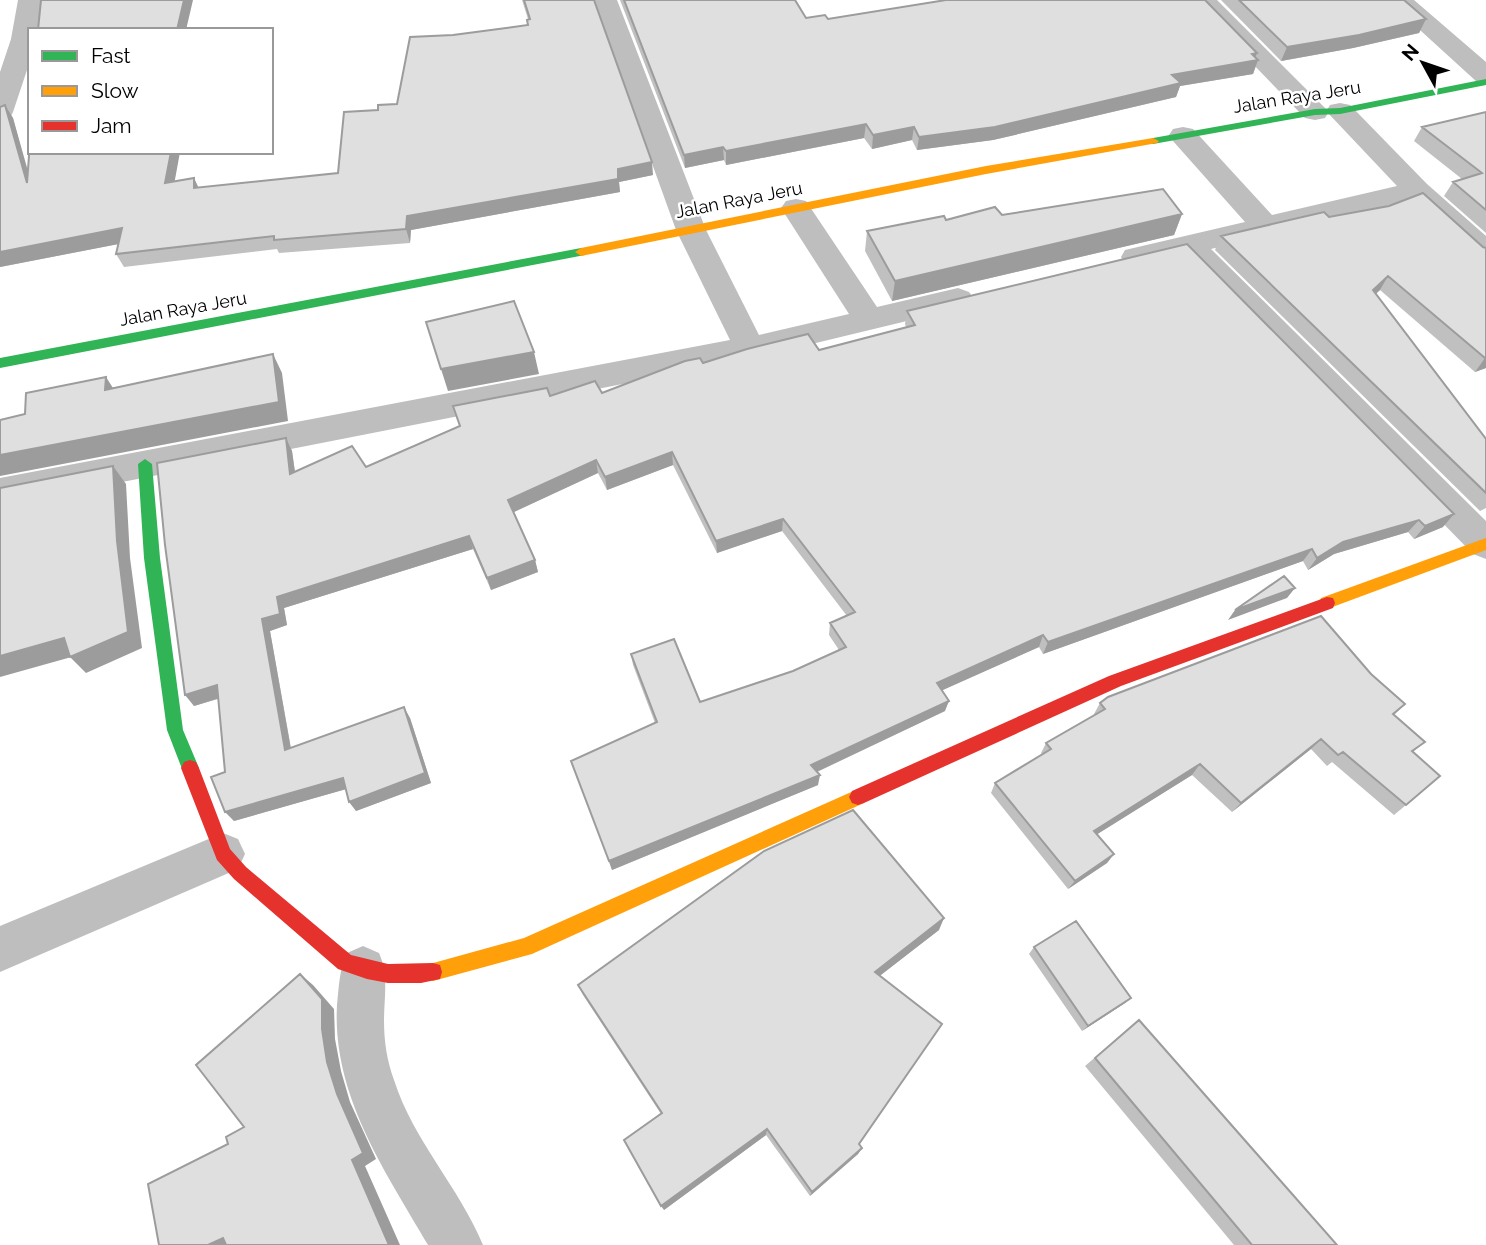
<svg xmlns="http://www.w3.org/2000/svg" width="1486" height="1245" viewBox="0 0 1486 1245" font-family="Raleway,sans-serif">
<style>
.lines{fill:none;stroke-linecap:round;stroke-linejoin:round}
.street{fill:#bebebe;fill-rule:evenodd}
.fast{fill:#30b455;fill-rule:evenodd}
.slow{fill:#ff9f0a;fill-rule:evenodd}
.jam{fill:#e5322d;fill-rule:evenodd}
.wall{fill:#c0c0c0}
.shaded-wall{fill:#9c9c9c}
.building{fill:#dfdfdf;stroke:#9c9c9c;stroke-width:2}
.labels{text-anchor:middle;stroke-width:5;stroke-linejoin:round;paint-order:stroke}
.far-street-label{font-size:18px;fill:#000;stroke:#fff}
</style>
<rect width="100%" height="100%" fill="#fff"/>
<g class="lines">
<!-- street -->
<path class="street" d="M18,0H42L38,30H30V61L13,112L10,118L0,120V72L11,39Z
M593,0H617L706,230L759,335L849,314L781,208L786,201L796,199L806,201L877,307L958,288L969,292L974,299L969,306L750,359L0,506V478L730,340L676,230Z
M1191,0H1217L1327,110L1330,105L1340,103L1350,105L1427,184L1486,236V262L1475,259L1411,200L1211,249L1486,521V559L1473,554L1182,256L1136,267L1125,264L1121,257L1125,250L1245,222L1173,141L1169,135L1173,129L1183,127L1193,129L1272,215L1397,186L1328,113L1325,118L1315,120L1305,118Z
M1387,0H1414L1486,62V84L1477,82Z
M223,833L238,839L245,854L238,869L0,972V926Z
M363,946L379,953C389,975 384,997 384,1021C384,1041 387,1061 394,1080C413,1140 459,1187 483,1245H428C385,1171 332,1095 337,1005C339,987 339,970 347,953Z"/>
<!-- fast -->
<path class="fast" d="M1486,79V85L1340,114L1315,115L1153,144L1147,141L1153,138L1315,109L1340,108Z
M581,248L587,252L585,255L0,368V358Z
M145,459L152,464L160,558L183,730L199,768L196,774L190,776L184,774L167,730L144,558L138,464Z"/>
<!-- slow -->
<path class="slow" d="M1153,138L1159,141L1157,143L986,174L581,256L575,252L581,248L986,166Z
M1486,538V550L1327,609L1321,608L1319,603L1321,598Z
M858,789L864,791L867,797L864,803L532,954L433,981L426,979L424,972L426,965L524,938Z"/>
<!-- jam -->
<path class="jam" d="M1327,597L1333,598L1335,603L1333,608L1121,686L864,803L858,805L852,803L849,797L852,791L1109,676Z
M190,760L196,762L199,768L230,849L246,867L351,955L388,964L433,963L440,965L442,972L440,979L421,983H388L367,979L338,969L234,879L217,860L181,768L184,762Z"/>
</g>
<!-- wall -->
<path class="wall" d="M522,0H594L653,175L619,182L620,192L411,230L410,243L279,253L277,249L124,267L116,254L118,244L0,267V107L13,118L27,171L175,181L194,178L199,188L338,173L378,110L397,104L453,35L527,25V20L528,19Z
M620,0H795L806,18L828,19L1257,53L1255,58L1258,60L1253,74L1180,86L1176,97L993,140L917,150L912,140L872,149L864,138L726,165L724,160L685,168Z
M1221,0H1404L1426,19L1419,33L1353,48L1281,61Z
M1486,112V233L1444,196L1453,182L1462,179L1414,141L1422,127Z
M1182,214L1174,235L892,301L865,251L867,231L946,220L1002,215Z
M1329,217L1483,247L1486,368L1475,372L1380,290L1376,294L1486,439V508L1480,511L1215,250L1221,236Z
M907,311L1443,527L1414,539L1408,532L1334,554L1308,570L1303,561L1043,654L1039,647L942,690L945,711L817,772L818,785L612,870L571,761L655,723L633,665L631,654L700,702L793,671L839,650L829,635L830,623L847,616L782,531L717,553L673,465L607,490L598,473L513,512L535,560L538,572L491,590L473,549L284,608L287,625L270,631L291,748L410,718L431,783L356,811L346,789L234,821L225,772L218,699L194,706L286,438L292,451L295,472L366,467L550,396L602,393L703,363L819,350L906,327L905,324Z
M1371,674L1405,704L1394,715L1425,742L1413,752L1406,805L1394,815L1332,762L1327,766L1311,749L1232,812L1192,775L1097,834L1114,854L1107,863L1068,889L991,793L995,783L1042,754L1041,753L1046,743L1094,715V714L1100,703Z
M939,930L880,975L859,1145L862,1148L858,1154L810,1196L766,1135L664,1210L661,1114L583,995L578,985Z
M1034,947L1125,1003L1082,1031L1029,954Z
M1139,1020L1337,1245H1234L1085,1066Z"/>
<!-- shaded-wall -->
<path class="shaded-wall" d="M184,0H193L186,30H177Z
M1426,19L1419,33L1353,48L1281,61L1287,47Z
M1257,53L1254,61L1258,60L1253,74L1180,86L1176,97L993,140L917,150L919,137Z
M5,105L13,118L35,196L27,183Z
M866,124L864,138L726,165V151Z
M914,127L912,140L872,149L873,135Z
M723,147L724,160L685,168L684,155Z
M171,152H180L172,196L165,183Z
M652,162L653,175L619,182L620,192L411,230L410,243L406,229L407,216Z
M194,178L200,192L194,188Z
M1182,214L1174,235L892,301L895,281Z
M122,228L129,242L0,267V252Z
M1388,276L1380,290L1364,304L1373,290Z
M534,352L539,374L448,391L441,369Z
M273,354L282,373L288,421L0,476V455Z
M1485,358H1486V368L1475,372Z
M106,377L118,396L105,390Z
M286,438L292,451L297,487L290,474Z
M672,452L673,465L607,490L605,477Z
M596,460L598,473L512,513L508,500Z
M113,466L126,484L130,558L142,648L86,673L70,657L75,656L0,677V656L64,638L117,541Z
M1454,514L1443,527L1414,539L1425,526Z
M783,519L782,531L717,553L716,541Z
M1419,520L1408,532L1334,554L1308,570L1317,558L1343,542Z
M469,536L473,549L284,608L287,625L270,631L293,761L285,750L262,619L277,597Z
M1312,549L1303,561L1043,654L1048,642Z
M535,560L538,572L491,590L487,578Z
M1295,588L1287,598L1228,620L1235,610Z
M1043,635L1039,647L934,694L937,683Z
M217,685L226,696L194,706L185,695Z
M949,701L945,711L810,775L811,765Z
M404,707L410,718L431,783L356,811L349,802Z
M1321,739L1311,749L1232,812L1241,803Z
M1200,764L1192,775L1088,840L1094,831Z
M820,775L818,785L612,870L609,861Z
M343,778L350,788L234,821L225,812Z
M1114,854L1107,863L1068,889L1075,881Z
M944,918L939,930L872,982L875,972Z
M300,974L313,985L334,1009L335,1039L341,1071L350,1102L376,1159L365,1166L400,1245H389L352,1160L337,1094L327,1062L322,1029Z
M1131,998L1125,1003L1082,1031L1088,1026Z
M767,1129L766,1135L664,1210L661,1206Z
M862,1148L858,1154L810,1196L812,1192Z
M223,1238L233,1245H208Z"/>
<!-- building -->
<path class="building" d="M41,0H184L177,30H38Z
M524,0H594L652,162L618,169V179L407,216L406,229L274,240V236L116,254L122,228L0,252V107L5,105L27,183L30,142V152H171L165,183L194,178V188L338,173L344,112L378,110V105L397,104L410,37L453,35L528,25L527,20L530,19Z
M624,0H795L806,18L825,15L828,19L946,0H1205L1257,53L1252,54L1258,60L1172,75L1181,83L995,127L919,137L914,127L873,135L866,124L726,151L723,147L684,155Z
M1239,0H1404L1426,19L1359,35L1287,47Z
M1486,112V210L1453,182L1482,173L1422,127Z
M1163,189L1182,214L895,281L867,231L944,216L946,220L995,207L1002,215Z
M1423,193L1483,247L1486,248V358H1485L1388,276L1373,290L1486,439V493L1221,236L1324,212L1329,217L1389,206Z
M1187,244L1454,514L1425,526L1419,520L1343,542L1317,558L1312,549L1048,642L1043,635L937,683L949,701L811,765L820,775L609,861L571,761L657,722L631,654L674,639L700,702L793,671L846,647L830,623L855,612L783,519L716,541L672,452L605,477L596,460L508,500L535,560L487,578L469,536L277,597L280,614L262,619L285,750L404,707L425,773L349,802L343,778L225,812L211,777L225,772L217,685L185,695L165,545L157,463L286,438L290,474L352,446L366,467L460,426L453,406L547,388L550,396L595,381L602,393L685,361L700,358L703,363L747,349L808,334L819,350L915,325L907,311Z
M514,301L534,352L441,369L426,322Z
M273,354L279,402L0,455V420L25,414L26,393L106,377L105,390Z
M113,466L117,541L128,632L70,657L64,638L0,656V488Z
M1284,576L1295,588L1235,610Z
M1321,616L1371,674L1405,704L1393,714L1425,742L1412,751L1440,776L1406,805L1343,752L1338,755L1321,739L1241,803L1200,764L1094,831L1114,854L1075,881L995,783L1051,749L1046,743L1105,709L1100,703L1108,697Z
M853,810L944,918L875,972L942,1024L859,1144L862,1148L812,1192L767,1129L661,1206L624,1140L662,1113L578,985L764,851Z
M1076,921L1131,998L1088,1026L1034,947Z
M300,974L322,999V1029L327,1062L337,1094L363,1153L352,1160L389,1245H226L223,1238L208,1245H159L148,1184L228,1144L226,1137L244,1127L196,1065Z
M1139,1020L1337,1245H1252L1095,1058Z"/>
<g class="labels">
<!-- far-street labels -->
<g class="far-street-label">
<text transform="translate(1297 97) rotate(-9)" y="6">Jalan Raya Jeru</text>
<text transform="translate(739 200) rotate(-11)" y="6">Jalan Raya Jeru</text>
<text transform="translate(183 309) rotate(-10)" y="6">Jalan Raya Jeru</text>
</g>
</g>
<!-- legend -->
<rect x="28" y="28" width="245" height="126" fill="#ffffff" stroke="#999999" stroke-width="2"/>
<rect x="42" y="51" width="35" height="10" fill="#30b455" stroke="#999999" stroke-width="2"/>
<text x="91" y="63" font-size="21" fill="#000000">Fast</text>
<rect x="42" y="86" width="35" height="10" fill="#ff9f0a" stroke="#999999" stroke-width="2"/>
<text x="91" y="98" font-size="21" fill="#000000">Slow</text>
<rect x="42" y="121" width="35" height="10" fill="#e5322d" stroke="#999999" stroke-width="2"/>
<text x="91" y="133" font-size="21" fill="#000000">Jam</text>
<!-- north arrow -->
<g transform="translate(1423 63) rotate(310)" stroke="#ffffff" stroke-width="5" paint-order="stroke">
<path d="M0-5L12 26L0 18L-12 26Z" fill="#000000"/>
<text y="-10" font-size="19" font-weight="bold" text-anchor="middle" fill="#000000">N</text>
</g>
</svg>
